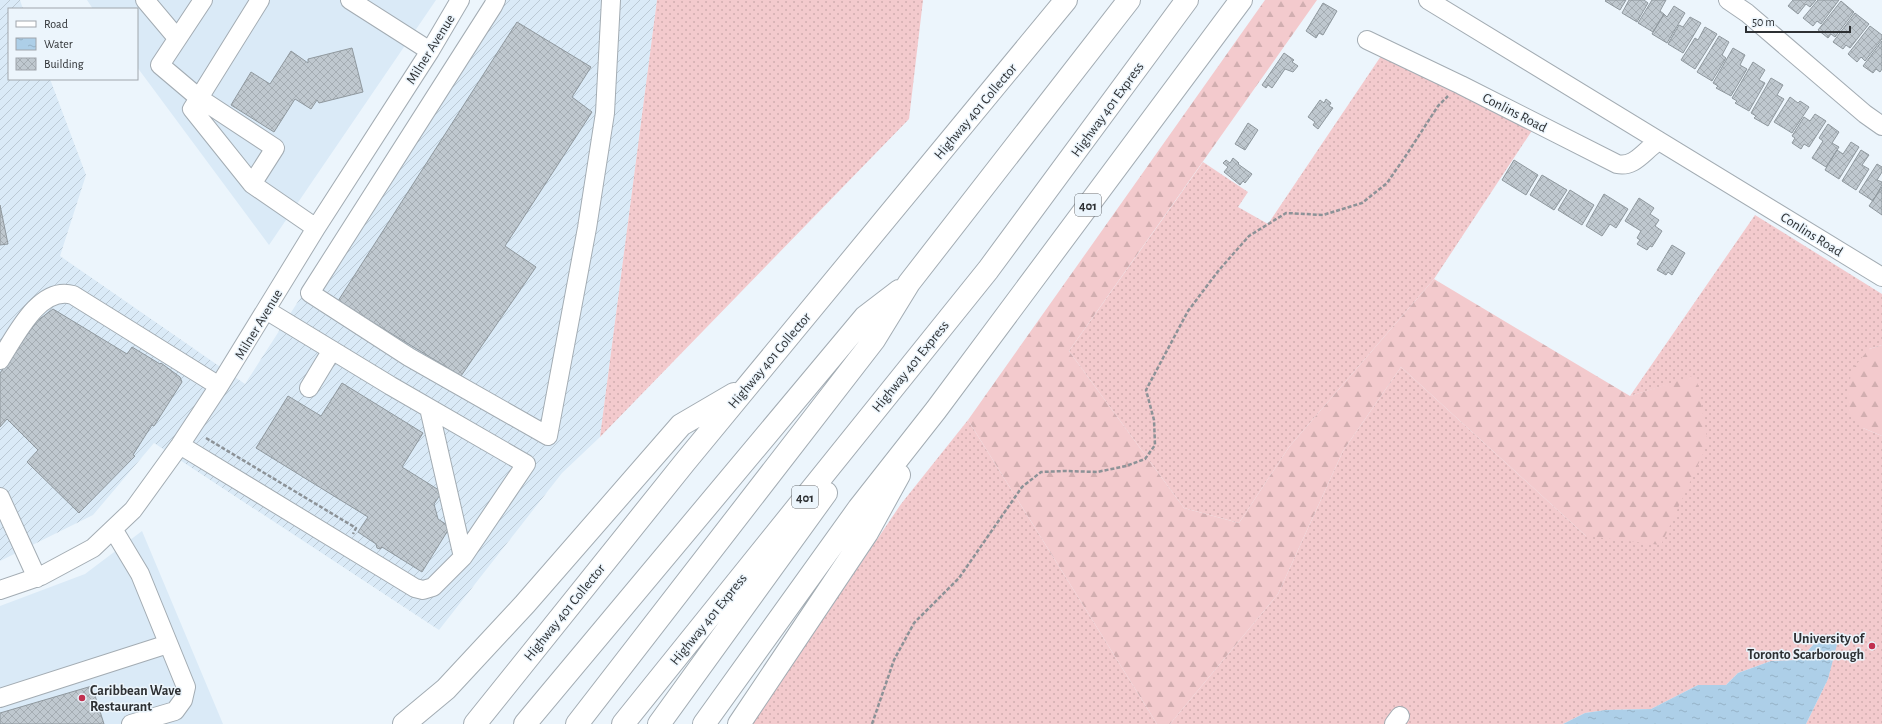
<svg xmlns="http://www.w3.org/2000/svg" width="1882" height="724" viewBox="0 0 1882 724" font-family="'Alegreya Sans',sans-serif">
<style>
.built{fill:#daeaf7}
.industrial{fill:url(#industrial-furrows)}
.grass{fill:url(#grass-dots)}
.forest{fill:url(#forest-firs)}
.water{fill:url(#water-ripples)}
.building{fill:url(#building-cross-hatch);stroke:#8f989e}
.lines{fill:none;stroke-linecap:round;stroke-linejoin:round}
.minor-casing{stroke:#a3acb3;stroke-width:20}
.highway-casing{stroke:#a3acb3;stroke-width:24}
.path{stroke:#8c9297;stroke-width:2.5;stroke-dasharray:4 2;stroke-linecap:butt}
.minor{stroke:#fff;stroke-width:18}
.highway{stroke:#fff;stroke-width:22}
.poi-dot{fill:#c1304f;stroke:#ecf5fc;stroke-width:1.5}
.labels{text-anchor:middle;stroke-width:3;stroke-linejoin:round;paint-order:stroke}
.shield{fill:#ecf5fc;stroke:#666b6f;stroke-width:1}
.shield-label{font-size:13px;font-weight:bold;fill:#2d3033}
.street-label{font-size:14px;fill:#2d3033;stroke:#ecf5fc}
.poi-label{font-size:14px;font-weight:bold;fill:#2d3033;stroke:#ecf5fc;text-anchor:end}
</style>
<defs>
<pattern id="industrial-furrows" width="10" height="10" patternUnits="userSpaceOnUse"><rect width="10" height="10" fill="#daeaf7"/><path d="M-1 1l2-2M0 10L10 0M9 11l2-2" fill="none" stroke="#bbc9d4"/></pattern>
<pattern id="grass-dots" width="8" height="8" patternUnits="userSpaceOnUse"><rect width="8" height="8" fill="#f3cacd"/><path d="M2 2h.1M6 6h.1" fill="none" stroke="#d1aeb0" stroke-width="1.8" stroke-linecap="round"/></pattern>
<pattern id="forest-firs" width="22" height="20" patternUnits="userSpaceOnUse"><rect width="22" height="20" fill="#f3cacd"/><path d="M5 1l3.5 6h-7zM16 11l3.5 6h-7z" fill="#d1aeb0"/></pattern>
<pattern id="water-ripples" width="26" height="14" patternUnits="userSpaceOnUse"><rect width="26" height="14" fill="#adcfe8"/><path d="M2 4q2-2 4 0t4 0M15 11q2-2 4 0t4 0" fill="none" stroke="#95b2c7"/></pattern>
<pattern id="building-cross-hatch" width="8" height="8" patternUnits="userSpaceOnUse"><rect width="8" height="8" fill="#bfc8cf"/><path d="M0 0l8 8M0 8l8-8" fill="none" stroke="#a4acb2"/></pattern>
</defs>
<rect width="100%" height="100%" fill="#ecf5fc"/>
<!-- built -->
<path class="built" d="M87,0H436L269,245L137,67V9H93Z
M142,531L223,724H0V606L85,574Z"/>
<!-- industrial -->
<path class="industrial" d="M0,0H20L23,9H9V79H50L86,175L60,256L245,384L492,0H657L600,437L562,473L439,630L154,443L93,515L0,561Z"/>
<!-- grass -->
<path class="grass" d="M657,0H923L909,119L600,437Z
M1381,56L1533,129L1434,279L1289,447L1239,523L1184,508L1069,351L1203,162L1248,192L1238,207L1268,224Z
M1755,215L1882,294V345L1869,349L1863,428L1882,436V724H1806L1828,679L1839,633L1814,644L1799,660L1771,661L1738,673L1726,685H1698L1651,709L1606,710L1585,713L1563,724H1170L1278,594L1343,451L1401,367L1586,536L1696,376L1630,396Z
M968,420L1157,724H752L901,504Z"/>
<!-- forest -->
<path class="forest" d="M1265,0H1317L1069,351L1184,508L1239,523L1289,447L1434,279L1630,396L1696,375L1708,443L1661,545L1586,536L1401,367L1343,451L1278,594L1170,724H1157L968,420Z
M1882,345V436L1863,428L1847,410L1851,371L1869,349Z"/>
<!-- water -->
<path class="water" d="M1840,633L1828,679L1806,724H1563L1585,713L1606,710L1651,709L1698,685H1726L1738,673L1771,661L1799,660L1814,644Z"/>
<!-- building -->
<path class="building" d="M1606,0H1626L1620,10L1605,1Z
M1629,0H1644L1648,3L1637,22L1622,13Z
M1652,0H1666L1660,11L1664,14L1653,32L1638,23Z
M1793,0H1816L1810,7L1806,4L1798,14L1788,6Z
M1818,0H1839L1821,24L1817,21L1813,26L1803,18Z
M1841,1L1854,12L1835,37L1831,34L1828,38L1818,30Z
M1323,3L1337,11L1323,35L1319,33L1316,38L1306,31Z
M1674,6L1685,13L1667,43L1652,34L1664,14L1667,17Z
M1855,13L1869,24L1850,48L1846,45L1843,49L1833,42Z
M1690,17L1701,23L1683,53L1668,44L1679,25L1683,27Z
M517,22L591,67L572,97L592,112L505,246L536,267L461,376L338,301Z
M1870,26L1882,35V39L1865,61L1861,57L1857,62L1848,54Z
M1705,27L1717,34L1695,69L1681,60L1695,38L1698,40Z
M1719,36L1729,42L1722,55L1726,58L1712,81L1697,72Z
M1882,41V69L1880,72L1876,69L1873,73L1863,66Z
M352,48L363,92L319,103L317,100L311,109L295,99L274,132L231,105L251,72L270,84L291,51L308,63V59Z
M1733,48L1745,55L1740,65L1747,69L1731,96L1716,88L1718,86L1713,83Z
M1284,53L1294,60L1292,62L1298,66L1293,72L1285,69L1272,88L1268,85L1266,88L1262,85Z
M1753,62L1765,70L1759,80L1765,83L1749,111L1735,103L1737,101L1732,98Z
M1771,78L1783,85L1777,95L1784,99L1768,126L1754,118L1756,116L1751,113Z
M1790,97L1798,103L1800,101L1809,107L1792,133L1774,122Z
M1326,99L1331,103L1329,106L1333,108L1318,129L1313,125L1315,122L1308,117L1320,100L1324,103Z
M1815,114L1826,121L1809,147L1804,144L1801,149L1792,143L1795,138L1792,136L1804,117L1810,121Z
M1248,123L1258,130L1245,150L1235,144Z
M1828,124L1839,132L1832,143L1839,147L1826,167L1812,158L1823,141L1819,138Z
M1851,142L1859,147L1839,179L1825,170L1837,150L1843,154Z
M1861,150L1869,155L1862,165L1869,169L1856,190L1842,181Z
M1233,158L1239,163L1238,164L1252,174L1245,183L1243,181L1240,185L1224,172L1228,167L1223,163L1226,160L1230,163Z
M1514,160L1538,175L1526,195L1502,180Z
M1877,164L1882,167V172L1877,180L1882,182V185L1873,201L1859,192Z
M1542,175L1567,190L1554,210L1530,195Z
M1882,187V215L1869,206Z
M1570,190L1594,205L1582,225L1558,210Z
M1604,194L1628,209L1616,228L1610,224L1602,236L1586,226Z
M1639,198L1654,208L1650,214L1659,220L1655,226L1662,231L1652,247L1650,246L1647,250L1637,244L1640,240L1637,238L1641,231L1625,221Z
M0,205L8,244L0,245Z
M1672,245L1685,253L1672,275L1668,272L1666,275L1657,270Z
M53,309L127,354L132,347L160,364L161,363L180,377L182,382L154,426L152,425L138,447L133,455L135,456L79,513L27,462L38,450L7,419L0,427V373L37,321Z
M342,383L423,433L402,467L442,492L434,504L438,519L450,527L422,572L382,547L380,549L377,548L376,544L358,532L368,517L256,448L288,396L321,416Z
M92,686L104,724H0V713Z"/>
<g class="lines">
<defs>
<path id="minor" d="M145,0L177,38
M203,0L160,65L199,98L275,148L252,184L192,109L199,98L260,0
M350,0L430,51
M496,0L493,6L310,293L409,357L548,436L587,228L605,113L611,0
M1428,0L1882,277
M1728,0L1747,13L1865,114L1882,126
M1367,40L1461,85L1617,164C1635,168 1644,150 1659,141
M252,184L316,228
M0,360C15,337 39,285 73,295L219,386
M309,388L332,350
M429,408L463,557
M180,445L415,588L423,590L433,587L463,557L526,464L391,386L266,310
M0,497L37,578
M113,529L140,574L186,687L183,700L175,711L131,724
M0,590L41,576L93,548L133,510L180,445L219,386L316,228L430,51L460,0
M0,698L168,644
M1394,724L1400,716"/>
<path id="highway" d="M404,724L446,689L525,604L681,425L734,394
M475,724L685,462L1066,0
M525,724L865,317L899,291
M577,724L874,340L909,283L1129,0
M623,724L988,270L1187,0
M659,724L826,493
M704,724L859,508L936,410L1241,0
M739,724L867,533L899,475"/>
</defs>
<!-- minor casing -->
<use href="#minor" class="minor-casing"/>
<!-- highway casing -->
<use href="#highway" class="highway-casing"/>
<!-- path -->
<path class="path" d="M206,438L356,528L353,534
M872,724L894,660L914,623L959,578L1022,487L1041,472L1065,471L1097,472L1126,466L1145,459L1155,445L1154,420L1146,390L1188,311L1219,270L1249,236L1286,213L1323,215L1362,203L1387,183L1407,154L1438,106L1448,96"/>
<!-- minor -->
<use href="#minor" class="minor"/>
<!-- highway -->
<use href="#highway" class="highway"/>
</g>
<!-- markers -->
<g class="poi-dot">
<circle cx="1872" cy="646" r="4"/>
<circle cx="82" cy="698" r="4"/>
</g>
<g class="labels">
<!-- shield labels -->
<g class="shield">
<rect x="1075" y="194" width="26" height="22" rx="3"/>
<rect x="792" y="486" width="26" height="22" rx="3"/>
</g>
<g class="shield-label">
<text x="1088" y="210">401</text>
<text x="805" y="502">401</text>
</g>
<!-- street labels -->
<g class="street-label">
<text transform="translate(430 49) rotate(-58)" y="5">Milner Avenue</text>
<text transform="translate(1107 109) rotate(-54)" y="5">Highway 401 Express</text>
<text transform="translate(975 111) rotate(-50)" y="5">Highway 401 Collector</text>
<text transform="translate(1515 112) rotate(27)" y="5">Conlins Road</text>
<text transform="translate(1812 234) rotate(32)" y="5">Conlins Road</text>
<text transform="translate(258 324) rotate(-59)" y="5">Milner Avenue</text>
<text transform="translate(769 360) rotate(-50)" y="5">Highway 401 Collector</text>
<text transform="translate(910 366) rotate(-51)" y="5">Highway 401 Express</text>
<text transform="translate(564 612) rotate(-51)" y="5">Highway 401 Collector</text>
<text transform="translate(708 619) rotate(-51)" y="5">Highway 401 Express</text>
</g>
<!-- poi labels -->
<g class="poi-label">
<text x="1864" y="643">University of<tspan x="1864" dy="16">Toronto Scarborough</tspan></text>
<text x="90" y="695" text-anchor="start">Caribbean Wave<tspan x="90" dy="16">Restaurant</tspan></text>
</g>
</g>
<!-- legend -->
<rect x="8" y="8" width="130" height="72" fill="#ecf5fc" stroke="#a0a6ac"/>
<rect x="16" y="21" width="20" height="6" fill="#ffffff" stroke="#a0a6ac"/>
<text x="44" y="28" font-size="12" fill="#2d3033">Road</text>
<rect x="16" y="38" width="20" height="12" fill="url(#water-ripples)" stroke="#a0a6ac"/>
<text x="44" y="48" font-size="12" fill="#2d3033">Water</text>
<rect x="16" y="58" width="20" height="12" fill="url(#building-cross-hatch)" stroke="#a0a6ac"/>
<text x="44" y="68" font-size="12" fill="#2d3033">Building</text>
<!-- scale -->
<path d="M1746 26v6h104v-6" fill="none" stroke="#2d3033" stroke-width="2"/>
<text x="1752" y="26" font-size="12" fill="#2d3033" stroke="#ecf5fc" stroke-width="3" paint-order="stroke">50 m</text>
</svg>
